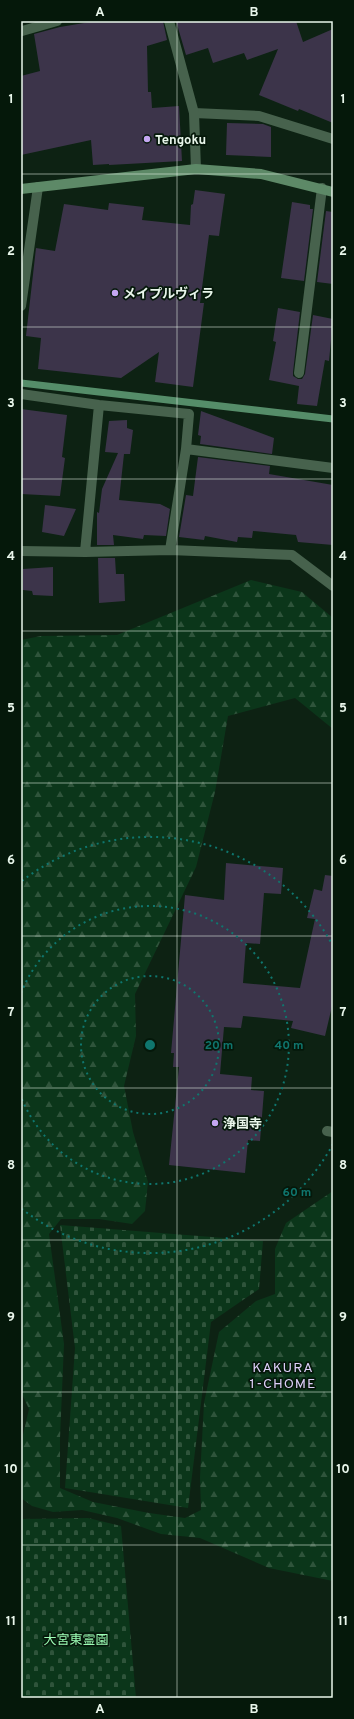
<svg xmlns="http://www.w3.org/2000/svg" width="354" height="1719" viewBox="0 0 354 1719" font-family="Overpass,'Noto Sans JP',sans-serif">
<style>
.forest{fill:url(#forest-firs)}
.cemetery{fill:url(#cemetery-stones)}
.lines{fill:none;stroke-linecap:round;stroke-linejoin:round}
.stream{stroke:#558d69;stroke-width:7}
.building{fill:#3c344a}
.lane{stroke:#47624d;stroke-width:10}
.street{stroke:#47624d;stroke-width:10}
.secondary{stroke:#5d8967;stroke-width:10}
.grid{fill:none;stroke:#e9f6eb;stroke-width:1;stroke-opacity:0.55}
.ring{fill:none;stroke:#0f766e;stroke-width:2;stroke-dasharray:2 4}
.poi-dot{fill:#c4a7f1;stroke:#05180a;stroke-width:1.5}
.labels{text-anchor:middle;stroke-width:3.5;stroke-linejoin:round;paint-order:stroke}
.poi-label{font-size:13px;font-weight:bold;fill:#e9f6eb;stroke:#05180a;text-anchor:start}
.park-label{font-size:13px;fill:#9dfdb5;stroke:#05180a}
.neighbourhood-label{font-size:14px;letter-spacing:1px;fill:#ddcef8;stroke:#05180a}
.centre{fill:#0f766e;stroke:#05180a;stroke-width:2}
.ring-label{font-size:12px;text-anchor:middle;font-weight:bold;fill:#0f766e;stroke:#05180a;stroke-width:3.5;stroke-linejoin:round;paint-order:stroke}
.neatline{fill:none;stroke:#e9f6eb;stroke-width:1.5}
.grid-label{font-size:13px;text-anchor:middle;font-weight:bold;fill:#e9f6eb}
</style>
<defs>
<pattern id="forest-firs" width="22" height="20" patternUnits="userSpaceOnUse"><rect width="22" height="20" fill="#0b361a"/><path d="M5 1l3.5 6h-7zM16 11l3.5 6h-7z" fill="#2f543b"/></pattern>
<pattern id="cemetery-stones" width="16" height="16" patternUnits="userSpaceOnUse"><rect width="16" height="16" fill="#0b361a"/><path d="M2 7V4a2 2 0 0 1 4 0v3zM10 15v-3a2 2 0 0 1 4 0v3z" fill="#2f543b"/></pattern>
</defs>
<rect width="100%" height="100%" fill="#0d2213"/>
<!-- forest -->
<path class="forest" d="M251,580L302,592L333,618V729L295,698L228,716L215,792L196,867L135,994L136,1036L124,1086L133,1132L148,1182L145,1211L132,1224L99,1219H61L49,1234L64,1344L60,1438V1488L93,1502L149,1513L185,1518L201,1510L200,1477L204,1403L219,1332L256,1301L275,1294V1249L286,1223L333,1191V1581L269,1568L200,1538L161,1534L117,1518L82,1510L53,1512L32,1506L21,1498L22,1439L29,1409L21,1392V640L41,636L117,635Z"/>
<!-- cemetery -->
<path class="cemetery" d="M60,1225L263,1241L259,1289L211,1322L188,1508L65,1488L75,1348Z
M88,1518L121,1526L136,1698H21V1519Z"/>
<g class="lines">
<!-- stream -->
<path class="stream" d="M21,383L333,419"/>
</g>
<!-- building -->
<path class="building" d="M96,21H163L167,40L147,46L148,92H151L152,108L179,106L182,161L109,165V164L93,165L91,140L21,155V76L40,71L34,34L60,27Z
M176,21H296L303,42L333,29V123L299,109L298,111L259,95L278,49L247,60L244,53L213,63L208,48L186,55Z
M227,123L263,124L271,127V157L226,155Z
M195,190L225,194L219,236L209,235L200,303H204L193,387L155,382L159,352L121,378L38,369L41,338L26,336L36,248L55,251L64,204L108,210L109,203L144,207L142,220L190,225L191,205L193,204Z
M292,202L310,205V209H313L304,281L281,278Z
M326,211L333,212V284L317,282Z
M278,308L300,312L293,372V376L298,379H302L305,374L313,315L333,319L329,361L325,360L317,406L297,404L299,386L269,380L276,342L273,341Z
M21,409L67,415L62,457L65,458L60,496L21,494Z
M201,411L274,438L272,454L200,444L201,436L198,435Z
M127,420V428L133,430L130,454H124L119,500L160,504L170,509L166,536L144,535L143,539L113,535L114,545H97V512L99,513L102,489L118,453L105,452L109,421Z
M198,457L270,466L269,474L333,485V545L298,542L296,535L253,531L252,538L238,537L237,542L205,536L204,540L179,537L186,495L193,496Z
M45,505L76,509L64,536L42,532Z
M98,558H115L116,574H124L125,601L99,603Z
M53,567V596L33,595L32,591L23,590V569Z
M226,863L283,868L281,894L264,893L260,944L246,943L243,983L300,988L315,919L307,918L314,889L322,891L325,875L333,876V1002L325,1036L291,1028L293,1021L243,1016L241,1028L224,1027L220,1074L252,1077L251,1090L264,1091L260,1141L248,1140L245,1173L169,1165L179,1067H173L174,1053H171L185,895L224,900Z"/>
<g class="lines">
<!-- lane -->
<path class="lane" d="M22,31L57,21
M194,113L259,116L333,139
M327,1131L333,1132"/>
<!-- street -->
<path class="street" d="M169,21L194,113L196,169
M21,306L38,187
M299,373L322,188
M21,394L99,405L189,414L186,449L170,550
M186,449L333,468
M21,551L85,552L170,550L292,555L333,586
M85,552L99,405"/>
<!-- secondary -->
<path class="secondary" d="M21,189L196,169L261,174L333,192"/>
</g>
<!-- grid -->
<path class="grid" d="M177,21V1698M21,174H333M21,327H333M21,479H333M21,631H333M21,783H333M21,936H333M21,1088H333M21,1240H333M21,1392H333M21,1545H333"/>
<!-- distance rings -->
<g class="ring">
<circle cx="150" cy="1045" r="69"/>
<path d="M21 993A139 139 0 1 1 21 1097"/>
<path d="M333 1144A208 208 0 0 1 22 1209M22 881A208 208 0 0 1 333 946"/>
</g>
<!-- markers -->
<g class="poi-dot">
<circle cx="147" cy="139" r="4"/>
<circle cx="115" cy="293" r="4"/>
<circle cx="215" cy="1123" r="4"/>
</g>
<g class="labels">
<!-- poi labels -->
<g class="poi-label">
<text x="155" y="144">Tengoku</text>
<text x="123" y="298">メイプルヴィラ</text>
<text x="223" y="1128">浄国寺</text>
</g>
<!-- park labels -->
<g class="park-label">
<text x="76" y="1644">大宮東霊園</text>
</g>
<!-- neighbourhood labels -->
<g class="neighbourhood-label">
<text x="283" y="1372">KAKURA<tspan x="283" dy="16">1-CHOME</tspan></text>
</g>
</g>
<circle cx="150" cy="1045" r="6" class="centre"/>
<g class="ring-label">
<text x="219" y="1049">20 m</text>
<text x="289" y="1049">40 m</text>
<text x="297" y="1196">60 m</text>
</g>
<!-- border -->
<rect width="354" height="1719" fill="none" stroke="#05180a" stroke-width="44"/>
<rect x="22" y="22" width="310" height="1675" class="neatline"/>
<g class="grid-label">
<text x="100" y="16">A</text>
<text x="254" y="16">B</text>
<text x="11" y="103">1</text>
<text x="343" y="103">1</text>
<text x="11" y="255">2</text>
<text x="343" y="255">2</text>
<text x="11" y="407">3</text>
<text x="343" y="407">3</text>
<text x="11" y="560">4</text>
<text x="343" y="560">4</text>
<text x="11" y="712">5</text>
<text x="343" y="712">5</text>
<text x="11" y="864">6</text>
<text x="343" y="864">6</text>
<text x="11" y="1016">7</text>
<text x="343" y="1016">7</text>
<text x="11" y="1169">8</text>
<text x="343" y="1169">8</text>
<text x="11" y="1321">9</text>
<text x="343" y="1321">9</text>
<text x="11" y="1473">10</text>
<text x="343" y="1473">10</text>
<text x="11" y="1625">11</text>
<text x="343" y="1625">11</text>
<text x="100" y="1713">A</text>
<text x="254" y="1713">B</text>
</g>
</svg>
